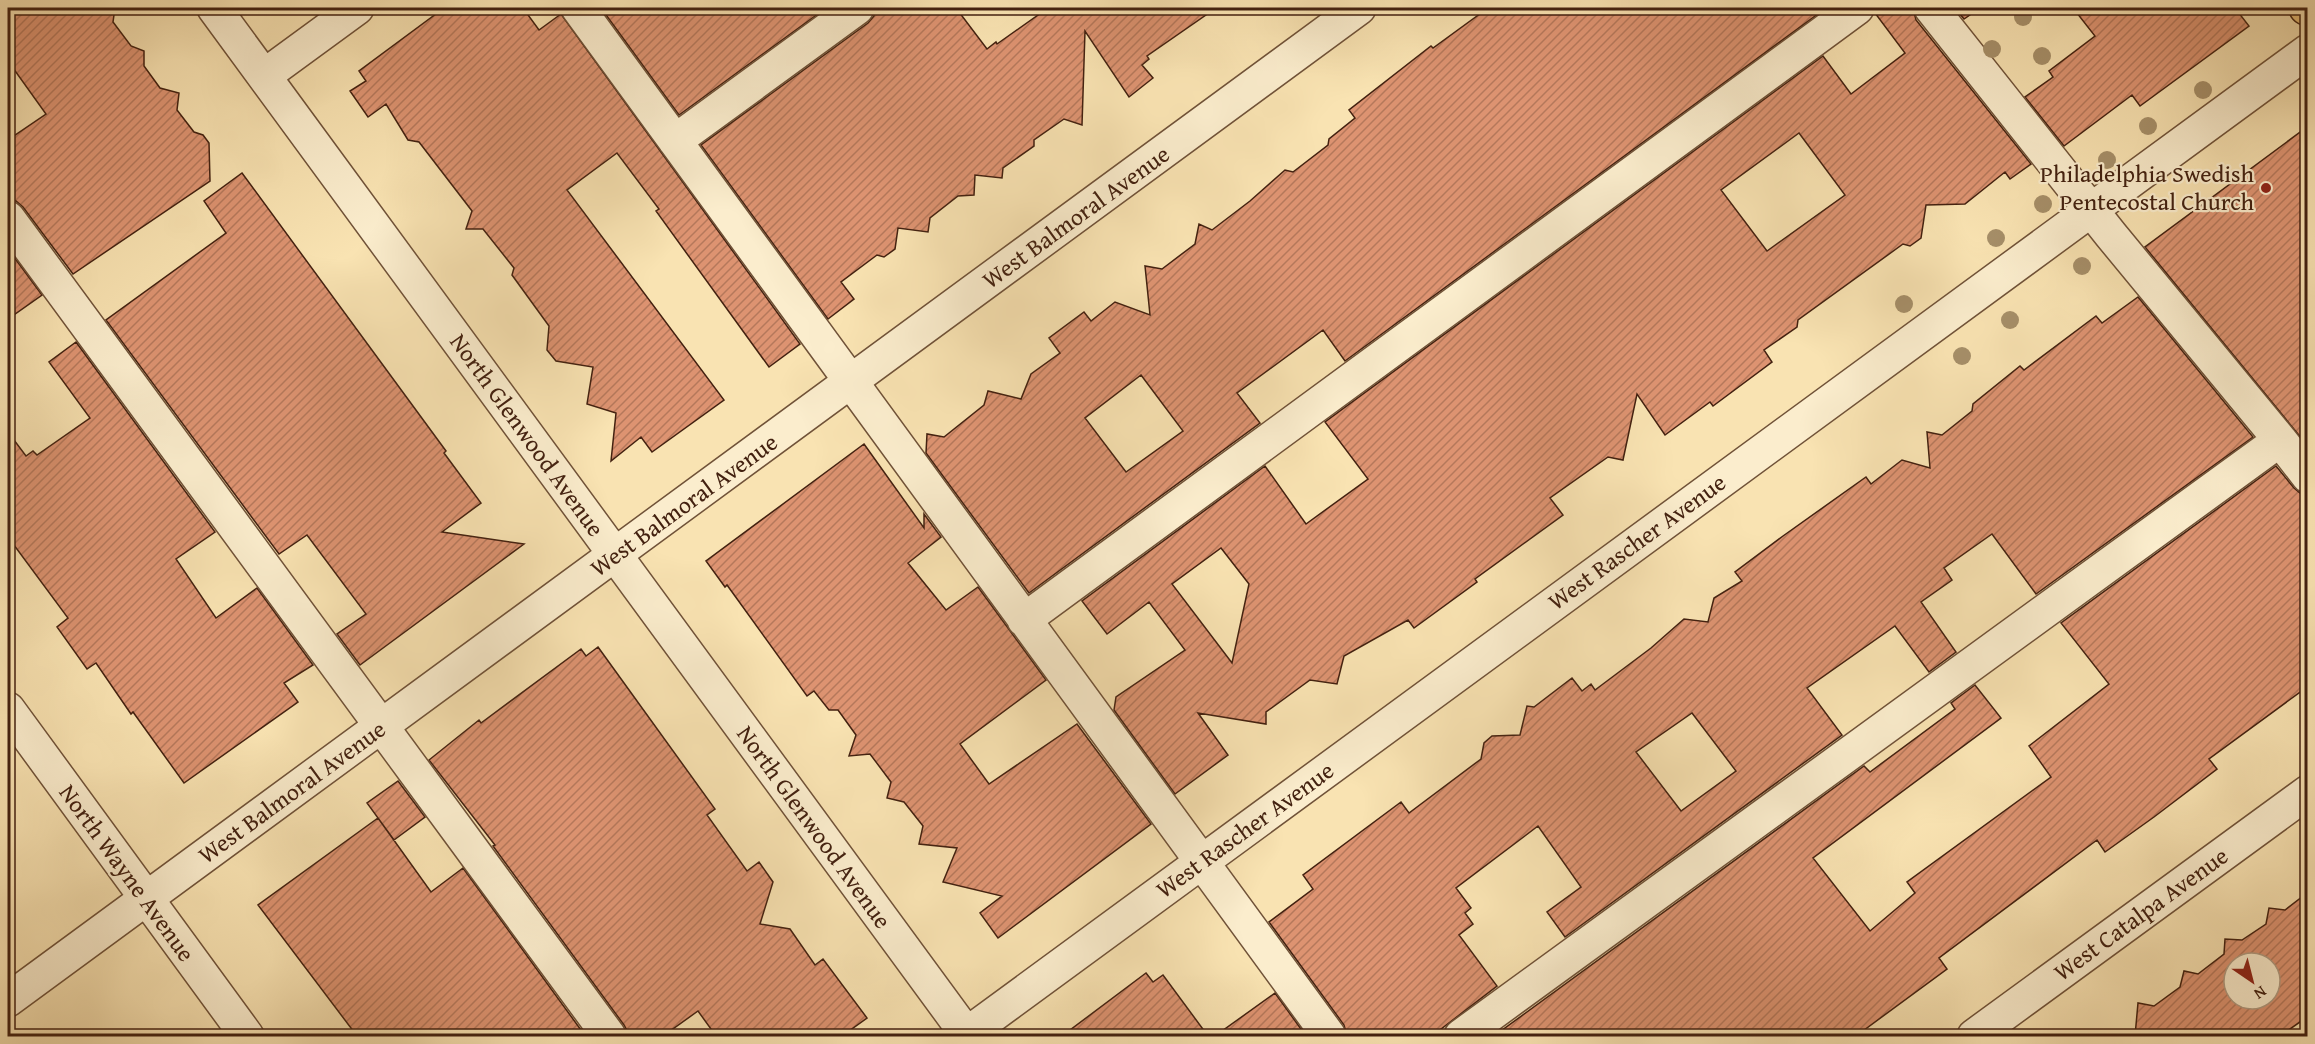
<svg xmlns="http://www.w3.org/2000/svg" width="2315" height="1044" viewBox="0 0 2315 1044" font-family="'Gentium Book Plus',serif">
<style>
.building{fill:url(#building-hatch);stroke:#432110;stroke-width:1.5;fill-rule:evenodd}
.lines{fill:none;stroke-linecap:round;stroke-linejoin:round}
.minor-casing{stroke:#705238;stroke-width:36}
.major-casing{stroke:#432110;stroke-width:36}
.minor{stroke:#fbedcd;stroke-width:33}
.major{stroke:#ecc279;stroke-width:33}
.tree{fill:#a68f69}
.poi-dot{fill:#8f2418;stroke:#fbedcd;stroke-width:2}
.labels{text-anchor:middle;stroke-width:4.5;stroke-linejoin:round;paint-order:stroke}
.poi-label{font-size:24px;fill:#432110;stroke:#fbedcd;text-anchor:end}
.street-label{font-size:24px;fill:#432110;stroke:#fbedcd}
</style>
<defs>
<pattern id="building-hatch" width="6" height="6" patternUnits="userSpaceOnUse" patternTransform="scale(1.5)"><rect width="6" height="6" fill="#dd9371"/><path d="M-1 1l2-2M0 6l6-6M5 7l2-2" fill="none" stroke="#b5785b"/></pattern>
</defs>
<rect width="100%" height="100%" fill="#f9e3b2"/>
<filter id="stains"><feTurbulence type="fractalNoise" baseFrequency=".00333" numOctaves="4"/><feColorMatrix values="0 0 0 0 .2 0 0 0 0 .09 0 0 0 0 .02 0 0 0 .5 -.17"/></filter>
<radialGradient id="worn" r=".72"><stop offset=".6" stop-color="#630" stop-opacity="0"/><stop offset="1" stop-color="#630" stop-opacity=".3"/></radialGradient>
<!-- building -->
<path class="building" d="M8,8H115L113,22L131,46L144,51V66L160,88L179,93L177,110L194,132L203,135L209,143L210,181L73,274L23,207L16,201L8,200V140L46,114L8,61Z
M444,8H523L539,30L561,14L800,344L769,367L656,211L659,209L617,153L567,190L724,400L652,452L641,437L611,461L616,413L587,404L593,367L556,361L547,350L549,326L512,275L514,268L483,229H466L472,211L419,142L408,140L386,104L368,117L350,91L366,81L359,71Z
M601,8H826L679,115Z
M875,8H956L987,49L996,42L997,44L1048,8H1216L1147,56L1149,59L1142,65L1153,78L1129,97L1085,31L1082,125L1064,119L1034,140V146L1003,168L1002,178L975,175L974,195L958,196L930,218L928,232L898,228L895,249L884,257L877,255L841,282L854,299L828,319L701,145L868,23L874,16Z
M1488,8H1826L1345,361L1323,330L1237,393L1260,423L1029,593L926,453L927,434L944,437L984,405L988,391L1021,399L1031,374L1060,353L1049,338L1084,312L1091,321L1115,302L1150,315L1145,266L1162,269L1195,244L1199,224L1212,230L1250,201L1285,170L1293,172L1328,145L1329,139L1355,118L1349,110L1431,46L1433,48ZM1141,375L1183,431L1126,472L1085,418Z
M1875,8H1913L1916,20L2031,164L2010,179L2005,172L1965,204L1926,205L1921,238L1910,246L1903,244L1798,320L1797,327L1764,350L1772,362L1713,406L1710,402L1665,435L1637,394L1623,460L1608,457L1550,498L1563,515L1475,579L1477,582L1414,628L1408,620L1344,656L1337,684L1310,680L1266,712V724L1198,713L1228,755L1175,794L1114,710L1116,697L1185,650L1149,602L1107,634L1082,601L1265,466L1306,524L1368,479L1325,422L1823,56L1851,94L1905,53L1875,13ZM1799,133L1845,195L1767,251L1721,190ZM1221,548L1249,584L1232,663L1172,584Z
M1955,8H1980L1964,19Z
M2073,8H2235L2249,26L2140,106L2132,95L2064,146L2025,97L2053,77L2049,71L2095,36Z
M2307,127V445L2145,247Z
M242,173L446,451L444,453L481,503L442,532L524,544L360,665L337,634L366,614L307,535L279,554L106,320L226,233L204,201Z
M8,249L42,295L8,319Z
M2138,297L2253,437L2036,594L1992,534L1944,568L1952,580L1921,602L1956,652L1929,672L1895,626L1807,688L1842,735L1565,937L1547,912L1581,887L1538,826L1456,888L1471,908L1465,913L1473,924L1459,935L1497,986L1432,1036H1347L1344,1025L1269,922L1313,889L1303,875L1401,802L1409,813L1481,759L1484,743L1492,736L1520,735L1527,706L1534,707L1572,678L1582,691L1591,684L1595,690L1651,648L1684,619L1708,622L1714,598L1742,581L1735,572L1783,536L1866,477L1871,484L1902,460L1930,468L1927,432L1942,435L1972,411L1973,404L2020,366L2024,370L2096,316L2102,323ZM1692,713L1736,771L1681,811L1636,752Z
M76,342L215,532L176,559L216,618L257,588L313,665L284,683L298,702L184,783L133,712L131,714L96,663L87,669L57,627L68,618L8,537V432L26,456L33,451L37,455L90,418L49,362Z
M864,444L924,528V514L941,537L908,563L946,610L978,587L1046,680L960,744L989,784L1077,724L1151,824L998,938L980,913L1002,896L943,882L957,848L919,844L923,826L904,802L887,798L891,782L870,754L849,756L856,735L838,710H829L814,691L807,696L727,585L725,587L706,561Z
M2276,466L2294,488L2300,493L2307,494V687L2209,759L2217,769L2154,817L2105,852L2097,840L1939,958L1947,969L1856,1036H1494L1864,766L1870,772L1955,709L1951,703L1975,685L2001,718L1813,858L1870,931L1915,893L1907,882L2051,777L2029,746L2109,684L2061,623Z
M598,647L715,809L707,815L747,871L759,862L773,882L760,924L790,929L815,965L823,959L867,1018L842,1036H716L698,1011L663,1036H630L624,1025L493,846L495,845L429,760L479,720L481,723L581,649L586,656Z
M398,781L425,817L394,840L367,803Z
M378,818L431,892L463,868L581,1030L572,1036H357L258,905Z
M2307,893V1017L2280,1036H2135L2138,1003L2154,1006L2180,987L2184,971L2198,974L2224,954L2225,939L2242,940L2266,924L2269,908L2285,910ZM2234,963H2270V999H2234Z
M1146,973L1153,982L1163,975L1208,1036H1062Z
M1275,993L1306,1036H1215Z"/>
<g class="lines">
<defs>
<path id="minor" d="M214,8L968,1036
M578,8L1329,1036
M1931,8L2111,235L2280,440L2308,476
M264,76L357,8
M675,141L857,8
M8,218L609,1036
M1024,620L1857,8
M8,709L247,1036
M8,1000L1359,8
M967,1034L2308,51
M1461,1036L2280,440
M1974,1036L2308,792"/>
<path id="major" d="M2306,8L2308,9"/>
</defs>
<!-- minor casing -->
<use href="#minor" class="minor-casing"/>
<!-- major casing -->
<use href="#major" class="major-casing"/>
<!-- minor -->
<use href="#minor" class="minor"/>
<!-- major -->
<use href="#major" class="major"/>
</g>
<!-- trees -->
<g class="tree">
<circle cx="2023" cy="17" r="9"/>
<circle cx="1992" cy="49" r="9"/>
<circle cx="2042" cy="56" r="9"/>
<circle cx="2203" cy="90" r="9"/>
<circle cx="2148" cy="126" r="9"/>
<circle cx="2107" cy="160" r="9"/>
<circle cx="2043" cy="204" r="9"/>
<circle cx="1996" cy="238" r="9"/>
<circle cx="2082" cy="266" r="9"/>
<circle cx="1904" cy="304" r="9"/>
<circle cx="2010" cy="320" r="9"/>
<circle cx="1962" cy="356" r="9"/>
</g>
<!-- markers -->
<circle class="poi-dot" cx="2266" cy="188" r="6"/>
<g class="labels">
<!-- poi labels -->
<g class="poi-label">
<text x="2254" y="182">Philadelphia Swedish<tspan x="2254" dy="28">Pentecostal Church</tspan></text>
</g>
<!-- street labels -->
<g class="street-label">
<text transform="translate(1076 217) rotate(-36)" y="8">West Balmoral Avenue</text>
<text transform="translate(527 435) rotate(54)" y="8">North Glenwood Avenue</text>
<text transform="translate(684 505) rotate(-36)" y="8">West Balmoral Avenue</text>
<text transform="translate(1637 542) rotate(-36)" y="8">West Rascher Avenue</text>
<text transform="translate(292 792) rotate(-36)" y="8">West Balmoral Avenue</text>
<text transform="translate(814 827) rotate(54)" y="8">North Glenwood Avenue</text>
<text transform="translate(1245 830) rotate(-36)" y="8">West Rascher Avenue</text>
<text transform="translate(127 873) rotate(54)" y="8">North Wayne Avenue</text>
<text transform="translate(2141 914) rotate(-36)" y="8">West Catalpa Avenue</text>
</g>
</g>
<!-- margin -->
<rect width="2315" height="1044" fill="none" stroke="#f9e3b2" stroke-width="30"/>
<rect x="9" y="9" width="2297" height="1026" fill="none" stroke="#432110" stroke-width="3"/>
<rect x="15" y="15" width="2285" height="1014" fill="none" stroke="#432110" stroke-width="1.5"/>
<!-- north arrow -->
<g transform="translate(2252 981) rotate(145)"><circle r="28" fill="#fbedcd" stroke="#b19b81" stroke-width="1.5"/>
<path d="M0-4.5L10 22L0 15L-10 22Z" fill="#8f2418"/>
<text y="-9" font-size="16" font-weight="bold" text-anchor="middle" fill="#432110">N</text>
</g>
<rect width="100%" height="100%" filter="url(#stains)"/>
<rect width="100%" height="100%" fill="url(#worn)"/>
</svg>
